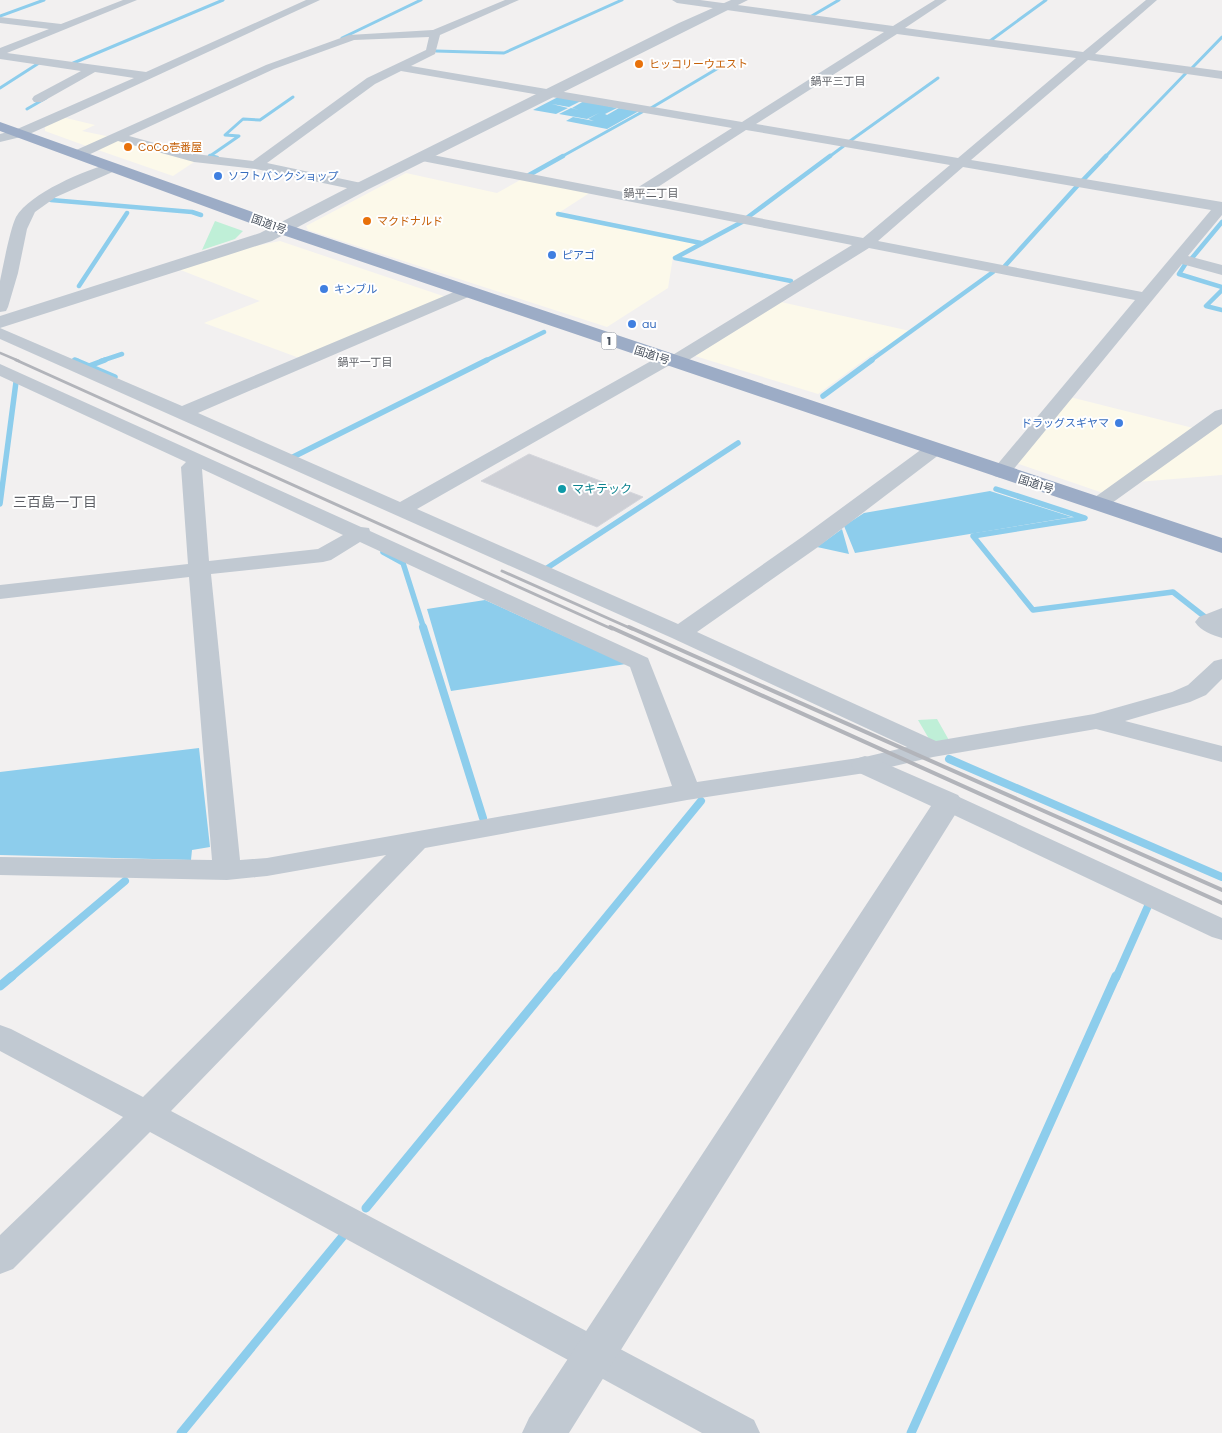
<svg xmlns="http://www.w3.org/2000/svg" width="1222" height="1433" viewBox="0 0 1222 1433" font-family="Poppins,'Noto Sans JP',sans-serif">
<style>
.commercial{fill:#fcf9ea}
.green{fill:#bfefd7}
.water{fill:#8dcdec}
.lines{fill:none;stroke-linecap:round;stroke-linejoin:round}
.stream-far4{stroke:#8dcdec;stroke-width:3}
.stream-far3{stroke:#8dcdec;stroke-width:4.5}
.stream-far2{stroke:#8dcdec;stroke-width:5.5}
.stream-far1{stroke:#8dcdec;stroke-width:8}
.stream{stroke:#8dcdec;stroke-width:9}
.building{fill:#cdcfd5;stroke:#d4d5db}
.minor{fill:#c1c9d2;fill-rule:evenodd}
.tertiary{fill:#c1c9d2;fill-rule:evenodd}
.trunk{fill:#9cacc6;fill-rule:evenodd}
.rail-far2{stroke:#b2b4ba;stroke-width:2.5}
.rail-far1{stroke:#b2b4ba;stroke-width:3}
.rail{stroke:#b2b4ba;stroke-width:4}
.food-dot{fill:#e8710a;stroke:#fff;stroke-width:2}
.shop-dot{fill:#3f7fe0;stroke:#fff;stroke-width:2}
.culture-dot{fill:#0f9aa8;stroke:#fff;stroke-width:2}
.labels{text-anchor:middle;stroke-width:4;stroke-linejoin:round;paint-order:stroke}
.far-food-label{font-size:11px;fill:#c56008;stroke:#fff;text-anchor:start}
.far-neighbourhood-label{font-size:11px;fill:#5d5f65;stroke:#fff}
.far-shop-label{font-size:11px;fill:#366cbe;stroke:#fff;text-anchor:start}
.far-street-label{font-size:11px;fill:#48515e;stroke:#fff}
.shield{fill:#fff;stroke:#7f858e;stroke-width:1}
.shield-label{font-size:11px;font-weight:bold;fill:#48515e}
.culture-label{font-size:12px;fill:#0d838f;stroke:#fff;text-anchor:start}
.neighbourhood-label{font-size:14px;fill:#5d5f65;stroke:#fff}
</style>
<rect width="100%" height="100%" fill="#f2f0f0"/>
<!-- commercial -->
<path class="commercial" d="M62,117L95,125L82,131L111,137L89,147L45,131V124Z
M120,140L197,160L173,176L95,149Z
M406,173L497,193L522,179L591,192L557,214L699,244L673,257L668,288L607,327L308,230L306,226Z
M280,241L446,297L302,359L204,323L260,301L178,269L231,251Z
M781,302L910,331L883,350H878L818,394L695,356Z
M1070,397L1193,428L1103,493L1016,463Z
M1222,424V475L1137,482L1206,432Z"/>
<!-- green -->
<path class="green" d="M215,221L243,231L235,239L202,250Z
M937,719L950,742L932,744L918,720Z"/>
<!-- water -->
<path class="water" d="M558,97L581,101L569,107L552,104L568,108L556,114L533,110Z
M584,101L617,108L605,114L607,115L619,108L639,111L607,129L566,121L573,117L594,121L588,119L599,113L587,119L559,114L571,108L579,110L572,108Z
M990,491L1072,517L855,553L844,526L864,513Z
M842,529L849,554L817,547Z
M485,600L626,664L451,691L427,609Z
M199,748L210,847L192,850L191,860L0,855V772Z"/>
<g class="lines">
<!-- stream-far4 -->
<path class="stream-far4" d="M0,16L44,0
M810,17L839,0
M342,38L421,0
M990,41L1046,0
M436,51L504,53L622,0
M71,64L223,0
M1191,69L1222,37
M0,88L39,63
M651,108L720,67
M27,109L46,98
M850,141L938,78
M214,157L210,156L239,136L225,135L243,119L260,120L293,97
M561,157L642,112
M829,157L845,145
M1105,157L1188,71"/>
<!-- stream-far3 -->
<path class="stream-far3" d="M210,156L217,158
M529,175L563,156
M1083,180L1106,156
M51,200L192,212L201,215
M558,214L701,243
M748,217L830,156
M742,222L675,258L791,281
M1192,258L1222,222
M1186,263L1179,274L1222,287
M1004,267L1079,184
M79,286L127,213
M1222,290L1206,306L1222,310
M74,360L78,361
M101,361L122,354
M485,361L544,332
M870,361L993,272"/>
<!-- stream-far2 -->
<path class="stream-far2" d="M75,360L115,377
M89,366L105,360
M823,396L872,360
M293,457L487,360
M996,489L1085,518L973,536L1033,610L1173,592L1205,617
M0,504L16,382
M383,552L403,563L424,629
M547,568L738,443"/>
<!-- stream-far1 -->
<path class="stream-far1" d="M423,627L483,818
M949,759L1222,877
M10,978L125,881
M556,978L701,801
M1116,978L1148,906"/>
<!-- stream -->
<path class="stream" d="M0,986L12,976
M366,1208L557,976
M181,1433L343,1236
M911,1433L1116,976"/>
</g>
<!-- building -->
<path class="building" d="M529,454L550,462L643,497L597,527L481,481Z"/>
<g class="lines">
<!-- minor -->
<path class="minor" d="M123,0H137L7,53L146,72L306,0H320L74,114L25,136L0,142V134L15,130L134,78L95,72L42,102H34L32,99L34,96L81,71L0,59V48L49,29L0,23V17L61,24Z
M505,0H519L440,35L435,54L411,66L742,122L884,32L677,3L672,0H700L893,26L935,0H947L905,28L1083,52L1146,0H1157L1095,54L1222,71V79L1088,60L971,160L1222,202V215L1188,256L1222,265V275L1182,264L1008,476L1001,478L994,476L991,472L1135,300L869,248L679,366H668L417,509L678,624L802,537L926,446L933,444L940,446L943,450L940,454L818,547L697,632L936,741L1094,714L1172,692L1188,685L1214,661L1222,659V679L1206,695L1190,702L1125,721L1222,746V762L1096,729L933,757L865,773L687,800L425,848L171,1111L754,1420L760,1433H702L150,1132L13,1269L0,1274V1235L123,1117L0,1051V1025L11,1029L143,1097L386,855L267,876L227,880L0,875V857L212,860L189,577L0,599V585L188,564L181,467L186,462L0,376V364L361,527L369,528L370,531L648,658L697,782L865,757L907,747L672,638L0,339V328L182,406L461,289H473L475,292L473,295L198,413L400,502L660,356H671L852,245L417,160L415,157L422,153L629,193L732,128L401,71L375,84L267,163L366,184L368,187L366,190L361,191L256,169L194,162L118,141L84,157H74L72,154L74,151L266,65L349,35L433,30ZM897,34L1076,58L958,158L756,124ZM429,37L426,50L367,78L253,161L195,154L129,136L274,69L354,40ZM746,130L950,165L863,238L644,196ZM963,167L1211,210L1142,292L878,241ZM202,469L343,535L318,549L209,561ZM360,542L630,667L672,786L267,858L240,860L211,574L323,562L331,560Z
M112,163L119,167L117,170L56,197L35,212L27,229L18,273L8,307L6,311L0,312C0,302 0,291 0,281C3,267 10,229 16,217C30,193 85,170 112,163Z
M1222,409V424L1105,508L1098,510L1091,508L1088,504L1091,500L1215,411Z
M1222,608V638C1212,635 1201,631 1195,622L1199,617Z
M948,793L957,796L1222,918V940L1212,937L939,808L935,802L939,796Z"/>
<!-- tertiary -->
<path class="tertiary" d="M731,0H748L367,190L272,241L0,328V316L260,233L355,184L679,23Z
M865,756L875,759L958,795L963,802L569,1433H522L529,1418L931,806L855,771L851,765L855,759Z"/>
<!-- trunk -->
<path class="trunk" d="M0,122L286,224L1222,538V553L274,232L0,131Z"/>
<!-- rail-far2 -->
<path class="rail-far2" d="M0,353L19,361"/>
<!-- rail-far1 -->
<path class="rail-far1" d="M16,360L612,629
M502,571L632,629"/>
<!-- rail -->
<path class="rail" d="M610,627L1222,903
M629,627L1222,890"/>
</g>
<!-- markers -->
<g class="food-dot">
<circle cx="639" cy="64" r="5"/>
<circle cx="128" cy="147" r="5"/>
<circle cx="367" cy="221" r="5"/>
</g>
<g class="shop-dot">
<circle cx="218" cy="176" r="5"/>
<circle cx="552" cy="255" r="5"/>
<circle cx="324" cy="289" r="5"/>
<circle cx="632" cy="324" r="5"/>
<circle cx="1119" cy="423" r="5"/>
</g>
<circle class="culture-dot" cx="562" cy="489" r="5"/>
<g class="labels">
<!-- far-food labels -->
<g class="far-food-label">
<text x="649" y="68">ヒッコリーウエスト</text>
<text x="138" y="151">CoCo壱番屋</text>
<text x="377" y="225">マクドナルド</text>
</g>
<!-- far-neighbourhood labels -->
<g class="far-neighbourhood-label">
<text x="838" y="85">鍋平三丁目</text>
<text x="651" y="197">鍋平二丁目</text>
<text x="365" y="366">鍋平一丁目</text>
</g>
<!-- far-shop labels -->
<g class="far-shop-label">
<text x="228" y="180">ソフトバンクショップ</text>
<text x="562" y="259">ピアゴ</text>
<text x="334" y="293">キンブル</text>
<text x="642" y="328">au</text>
<text x="1109" y="427" text-anchor="end">ドラッグスギヤマ</text>
</g>
<!-- far-street labels -->
<g class="far-street-label">
<text transform="translate(269 224) rotate(20)" y="4">国道1号</text>
<text transform="translate(652 355) rotate(18)" y="4">国道1号</text>
<text transform="translate(1036 484) rotate(18)" y="4">国道1号</text>
</g>
<!-- shield labels -->
<rect class="shield" x="601.5" y="332.5" width="15" height="17" rx="4"/>
<g class="shield-label">
<text x="609" y="345">1</text>
</g>
<!-- culture labels -->
<g class="culture-label">
<text x="572" y="493">マキテック</text>
</g>
<!-- neighbourhood labels -->
<g class="neighbourhood-label">
<text x="55" y="507">三百島一丁目</text>
</g>
</g>
</svg>
